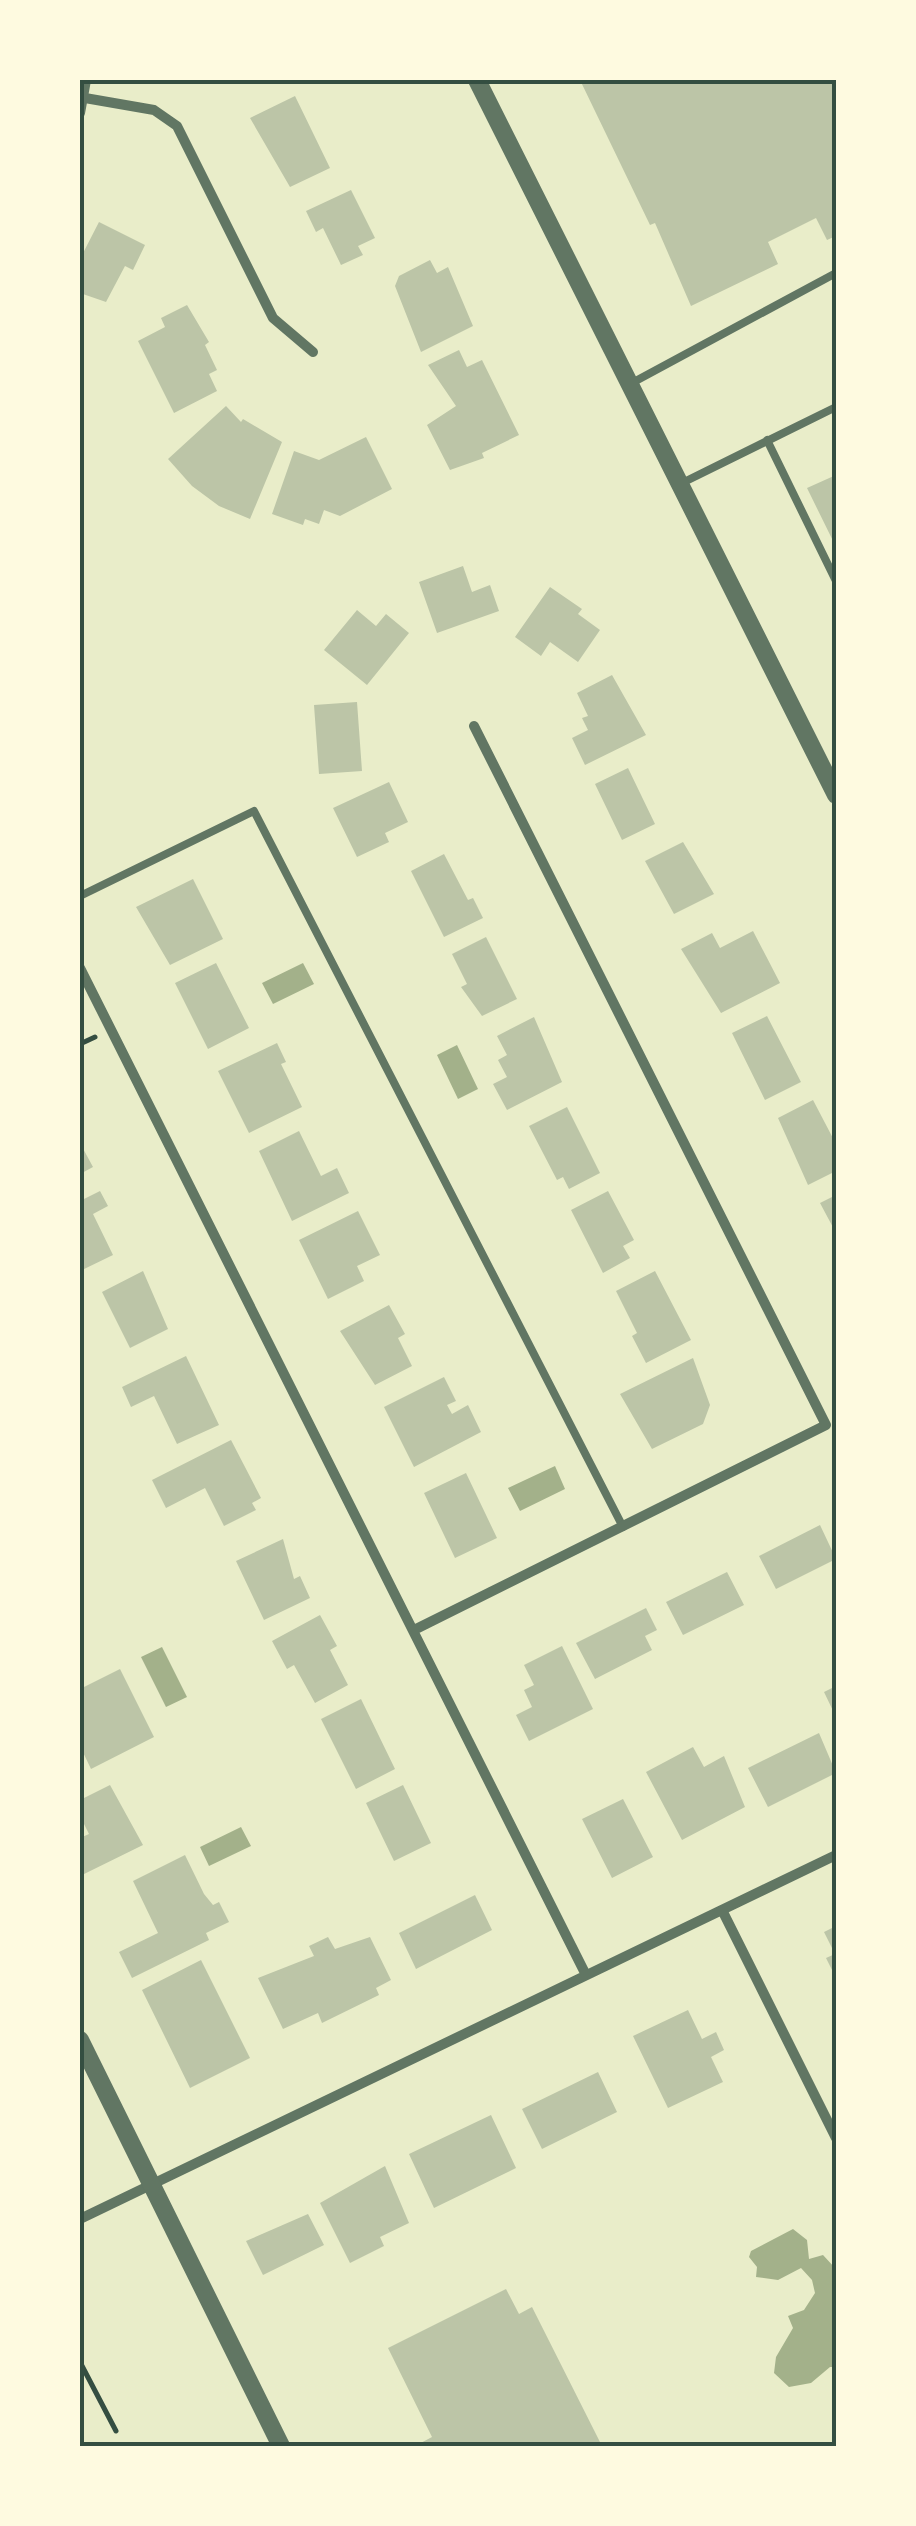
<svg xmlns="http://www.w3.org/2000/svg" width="916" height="2526" viewBox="0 0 916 2526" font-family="Roboto,sans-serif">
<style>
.water{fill:#a3b18a}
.building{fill:#bcc5a7}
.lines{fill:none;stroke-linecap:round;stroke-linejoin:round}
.path{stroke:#344e41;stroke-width:5}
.service{stroke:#617663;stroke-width:8}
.minor{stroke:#617663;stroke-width:10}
.tertiary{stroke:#617663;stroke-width:18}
.neatline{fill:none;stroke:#344e41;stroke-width:4}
</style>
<rect width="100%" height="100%" fill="#e9edc9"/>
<!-- water -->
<path class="water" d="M303,963L314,984L273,1004L262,983Z
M457,1045L478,1089L458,1099L437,1055Z
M555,1466L565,1489L520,1511L508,1488Z
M162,1647L187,1697L166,1707L141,1657Z
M241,1827L251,1846L209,1866L200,1847Z
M793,2229L807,2240L809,2259L823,2255L835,2268L836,2367H830L811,2383L789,2387L774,2373L776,2357L793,2328L788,2316L804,2310L815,2293L812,2280L801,2268L778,2280L756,2277L757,2267L749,2257L751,2251Z"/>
<!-- building -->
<path class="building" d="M580,80H836V236L827,240L816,218L768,242L778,264L691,306L655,223L650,225Z
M295,96L330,168L290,187L250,118Z
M351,190L375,238L358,246L363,255L341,265L323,228L316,232L306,211Z
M99,222L145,245L133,270L125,266L106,302L80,293V259Z
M430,260L437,273L448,267L473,326L421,352L395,286L399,276Z
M187,305L209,342L205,345L217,370L209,374L217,391L174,413L138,341L165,327L161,318Z
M459,350L467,367L482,360L519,435L482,453L484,458L450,470L427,425L456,406L428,365Z
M226,406L241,422L243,419L282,442L250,519L219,506L192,486L168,459Z
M366,437L392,489L340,516L324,510L319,524L305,519L303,525L272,514L294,451L319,460Z
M836,475V547L807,488Z
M463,566L472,592L490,585L499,611L437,633L419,582Z
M550,587L582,609L578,614L600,630L578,662L550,642L541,656L515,637Z
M357,610L376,626L386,614L409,633L367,685L324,650Z
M612,675L646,735L585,765L572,738L588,730L582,718L588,716L577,693Z
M357,702L362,771L319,774L314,705Z
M628,768L655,824L622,840L595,784Z
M389,782L408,822L385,833L389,842L357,857L333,808Z
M683,842L714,894L674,914L645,861Z
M444,854L468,900L473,898L483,918L444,937L411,871Z
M193,879L223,939L170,965L136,907Z
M753,931L780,983L721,1013L681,949L712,933L720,948Z
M486,937L517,999L482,1016L461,987L467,984L452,954Z
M216,963L249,1028L208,1049L175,983Z
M767,1016L801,1082L765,1100L732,1033Z
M534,1017L562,1082L507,1110L493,1084L507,1077L498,1060L507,1055L497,1036Z
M277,1043L286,1062L281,1064L302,1107L249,1133L218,1071Z
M813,1100L836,1144V1171L808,1185L778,1118Z
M567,1107L600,1173L569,1189L563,1177L557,1180L529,1126Z
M299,1131L321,1176L337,1168L349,1193L292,1221L259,1151Z
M80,1143L93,1167L80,1174Z
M100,1191L108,1206L93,1214L113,1255L80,1271V1201Z
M608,1191L634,1240L623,1246L630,1258L603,1273L571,1210Z
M836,1195V1233L820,1203Z
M358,1211L380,1255L357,1266L364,1281L328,1299L299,1240Z
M143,1271L168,1329L130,1348L102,1292Z
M655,1271L691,1340L646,1363L632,1336L637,1333L616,1291Z
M389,1305L405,1334L398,1338L412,1366L375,1385L340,1331Z
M186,1356L219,1425L177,1444L154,1396L131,1407L122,1387Z
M693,1358L710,1405L703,1424L652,1449L620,1394Z
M444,1377L456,1401L447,1405L452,1414L468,1405L481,1432L414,1467L384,1407Z
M231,1440L261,1498L252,1503L256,1510L224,1526L205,1488L166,1508L152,1480Z
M466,1473L497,1538L455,1558L424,1493Z
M820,1525L836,1559L776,1589L759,1556Z
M283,1539L294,1579L300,1576L310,1598L264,1620L236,1561Z
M727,1572L744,1605L683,1635L666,1602Z
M646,1608L657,1630L645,1636L652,1650L595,1679L576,1643Z
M320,1615L337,1646L330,1650L348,1685L315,1703L294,1665L287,1669L272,1641Z
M562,1646L593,1709L529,1741L516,1715L532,1707L524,1690L534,1685L524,1665Z
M120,1669L154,1737L91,1769L80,1746V1702L84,1700L80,1689Z
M836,1686V1717L824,1692Z
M361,1699L395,1769L356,1789L321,1719Z
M819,1733L836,1773L768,1807L748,1768Z
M693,1747L704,1767L724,1756L745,1807L682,1840L646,1772Z
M110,1785L143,1845L80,1876V1838L89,1834L80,1816V1800Z
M403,1785L431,1843L394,1861L366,1803Z
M623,1799L653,1857L612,1878L582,1819Z
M185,1855L204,1894L213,1905L219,1902L229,1922L206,1933L209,1940L132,1978L119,1952L158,1933L133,1881Z
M475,1895L492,1930L416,1969L399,1933Z
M836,1926V1978L826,1958L835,1954L824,1932Z
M328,1937L335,1949L370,1937L391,1980L376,1988L379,1995L322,2023L318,2013L283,2029L258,1978L314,1956L309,1946Z
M201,1960L250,2058L190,2088L142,1990Z
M688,2010L702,2039L716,2032L724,2050L711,2057L723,2082L668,2108L633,2036Z
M598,2072L617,2112L542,2149L522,2109Z
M491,2115L516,2168L434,2208L409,2154Z
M385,2166L409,2223L380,2237L384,2246L350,2263L320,2203Z
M308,2214L324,2245L263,2275L246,2241Z
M506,2289L519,2314L532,2307L602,2446H415L432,2437L388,2348Z"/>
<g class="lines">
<!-- path -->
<path class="path" d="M80,1044L95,1037
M80,2362L116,2431"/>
<!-- service -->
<path class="service" d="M630,384L836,273
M767,440L836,581
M680,484L836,407
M80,896L254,811L623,1527"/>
<!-- minor -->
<path class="minor" d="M85,98L154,110L177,126L273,318L313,352
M80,113L86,80
M80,968L585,1973
M414,1630L826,1425L474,726
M722,1910L836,2138
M80,2219L836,1855"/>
<!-- tertiary -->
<path class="tertiary" d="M477,80L836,795
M80,2040L281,2446"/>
</g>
<!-- border -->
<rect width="916" height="2526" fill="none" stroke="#fefae0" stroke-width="165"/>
<rect x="82" y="82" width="752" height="2362" class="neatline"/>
</svg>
